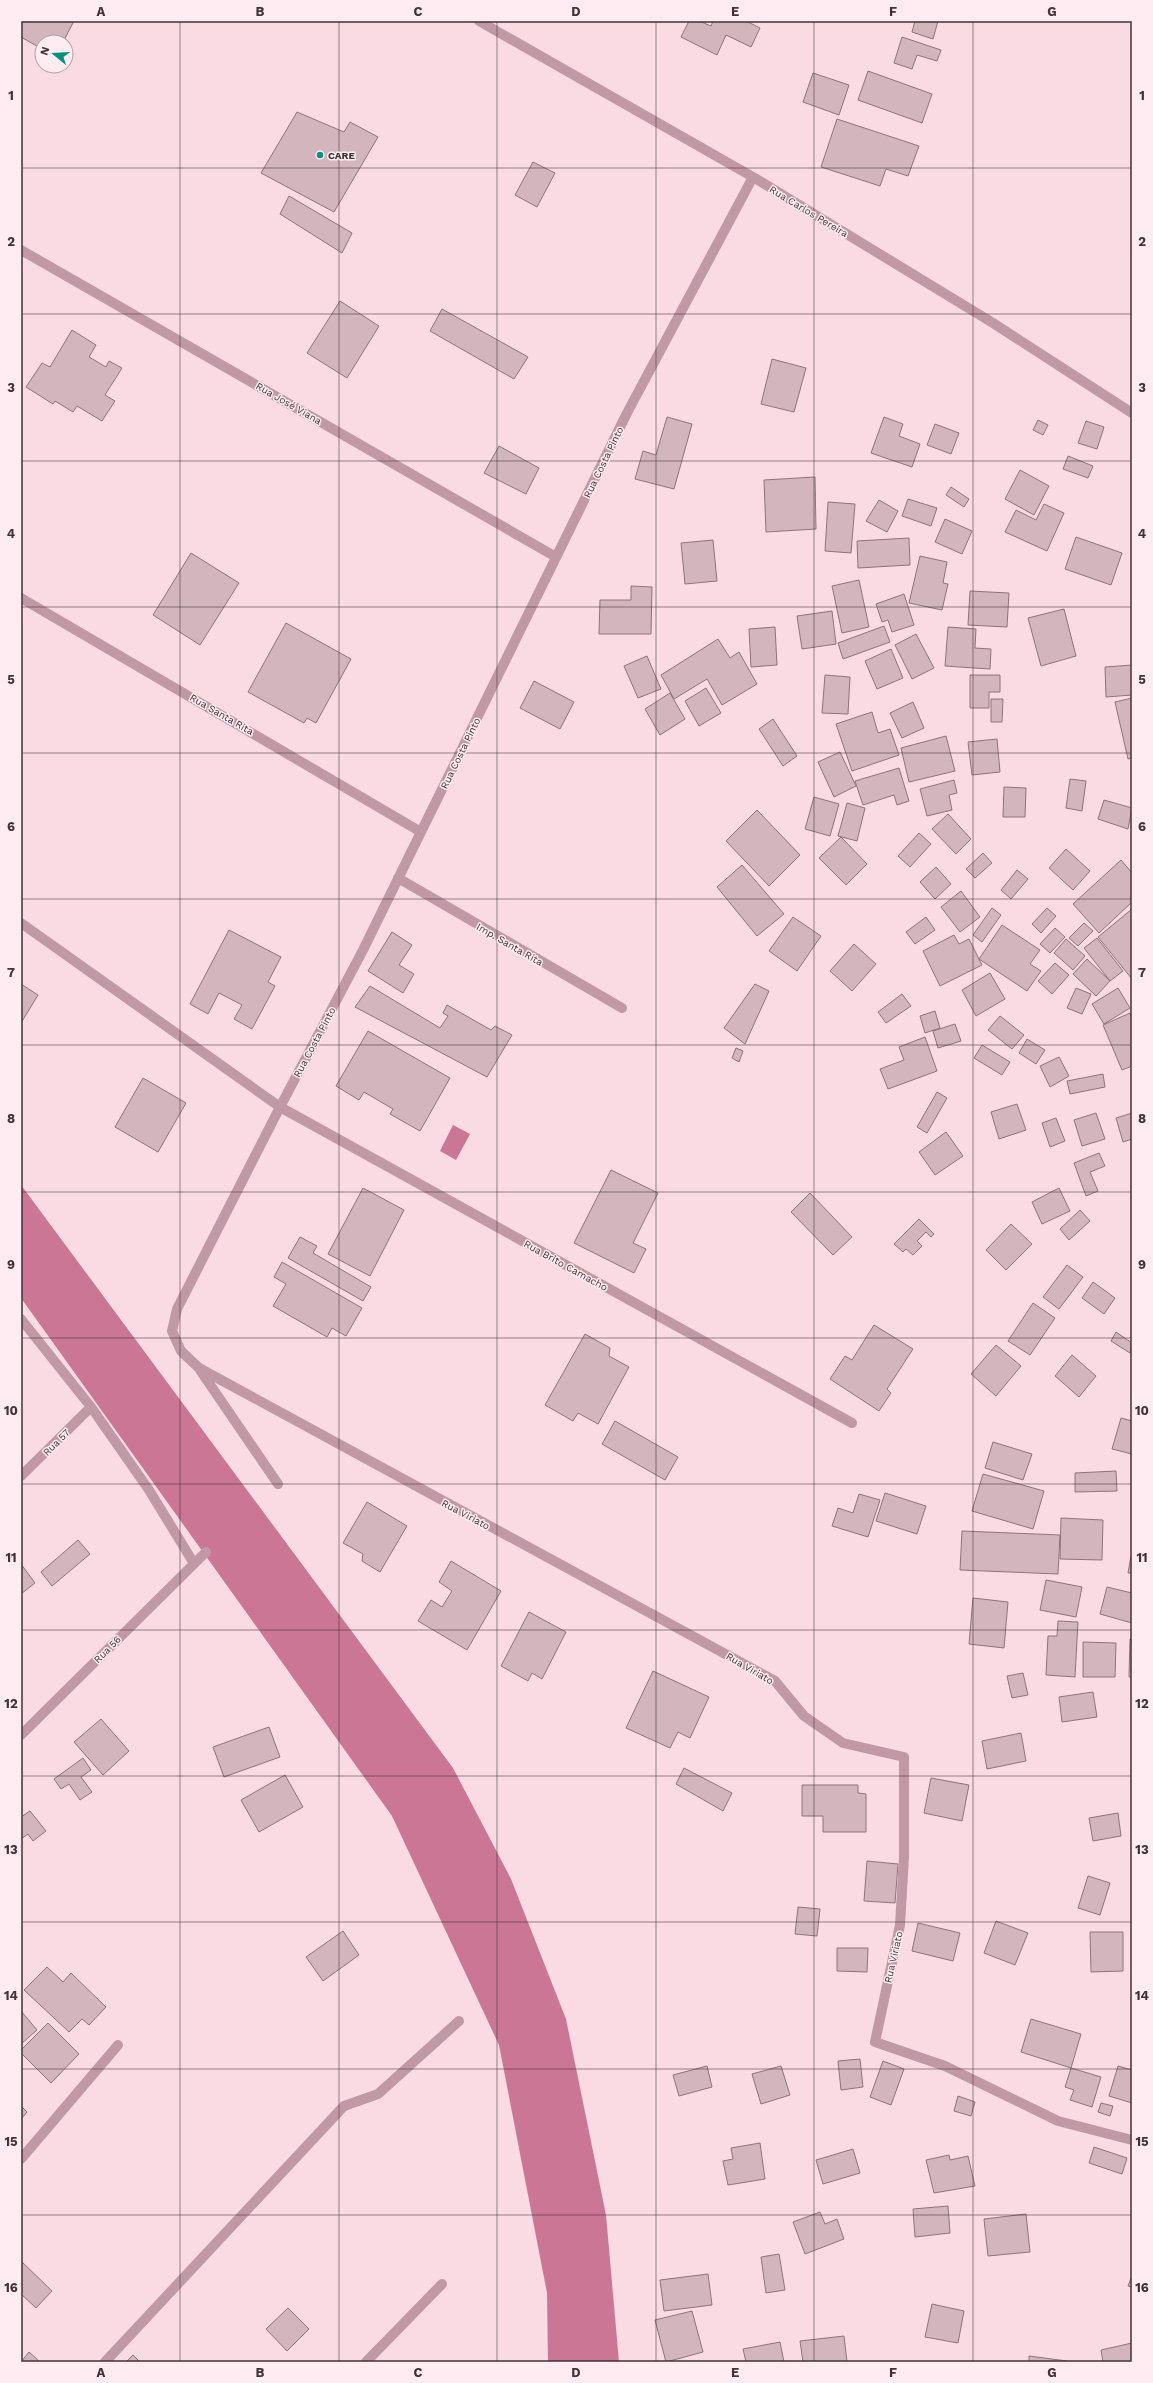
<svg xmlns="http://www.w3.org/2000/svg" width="1153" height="2383" viewBox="0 0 1153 2383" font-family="'Work Sans',sans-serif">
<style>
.water{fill:#cb7694}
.building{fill:#d3b5be;stroke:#8e737c}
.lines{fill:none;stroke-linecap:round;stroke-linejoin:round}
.minor{stroke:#c199a6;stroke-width:10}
.grid{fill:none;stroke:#3f3337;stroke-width:1;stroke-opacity:0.55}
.poi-dot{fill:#05927e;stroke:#ffecf2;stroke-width:1.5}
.labels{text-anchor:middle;stroke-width:3;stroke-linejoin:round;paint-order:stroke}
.poi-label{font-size:10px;font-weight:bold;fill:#3f3337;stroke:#ffecf2;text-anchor:start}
.street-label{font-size:10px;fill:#3f3337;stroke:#ffecf2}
.neatline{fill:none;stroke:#3f3337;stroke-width:1.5}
.grid-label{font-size:13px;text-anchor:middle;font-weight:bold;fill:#3f3337}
</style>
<rect width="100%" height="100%" fill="#fadbe4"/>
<!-- water -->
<path class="water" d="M453,1125L470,1134L456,1160L440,1151Z
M21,1185L453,1768L511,1879L566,2019L606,2215L619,2362H548L547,2293L499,2045L392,1816L21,1298Z"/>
<!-- building -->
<path class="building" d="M21,21H74L63,42H42V49L21,37Z
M689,21H699L711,26L713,21H746L760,28L751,47L726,35L717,55L681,37Z
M915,21H938L933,39L912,32Z
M902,37L941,50L937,61L917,55L912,69L894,63Z
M868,71L932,94L922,123L858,100Z
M813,73L849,85L839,115L803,102Z
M297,112L344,132L350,122L378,137L334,212L261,173Z
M837,119L919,146L908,176L886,169L880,186L821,167Z
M533,162L555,173L537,207L515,195Z
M289,196L352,233L342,253L280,214Z
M340,301L379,326L347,378L307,353Z
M442,309L528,357L514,379L430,331Z
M72,330L96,345L89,357L106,367L109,361L122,368L105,395L115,401L102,421L77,406L73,412L55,401L53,404L26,387L42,363L50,367Z
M772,359L806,368L794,412L761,404Z
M667,417L692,424L674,489L635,479L643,451L656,455Z
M884,417L903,424L899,436L920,444L912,467L871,453Z
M1038,420L1048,425L1043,435L1033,430Z
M1086,421L1104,427L1097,449L1078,443Z
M935,424L959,433L951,454L927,445Z
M499,446L539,468L526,494L484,473Z
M1068,456L1093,466L1088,478L1063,469Z
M1020,470L1049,486L1034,515L1005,499Z
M815,477L816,529L766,532L764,480Z
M951,487L969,499L964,507L946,495Z
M908,499L937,508L931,526L902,516Z
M879,500L898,511L887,532L866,521Z
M828,502L855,504L851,553L825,551Z
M1044,504L1064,513L1047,551L1005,532L1016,510L1036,520Z
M945,519L972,531L962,554L935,542Z
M1076,537L1122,553L1111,585L1065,569Z
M909,538L910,565L858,568L857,541Z
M713,540L717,581L685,584L681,543Z
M191,553L239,583L200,645L153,615Z
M920,556L947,562L943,583L948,584L942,610L909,603Z
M859,580L869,627L842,633L832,586Z
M631,586L652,587L651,634H599L600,600H631Z
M970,591L1009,593L1007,627L968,625Z
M904,594L914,625L892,632L888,620L882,622L876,604Z
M1064,609L1076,656L1041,666L1028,618Z
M832,611L836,644L802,649L797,616Z
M286,623L351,659L316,723L307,718L304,723L248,692Z
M884,626L890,642L843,659L838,643Z
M775,627L777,665L751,667L749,629Z
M948,627L976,629L975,648L991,649L990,669L945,666Z
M916,634L934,668L912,679L895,645Z
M718,639L730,658L739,652L757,684L722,705L707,679L674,699L661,675Z
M891,649L903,678L877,689L865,661Z
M647,656L661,689L638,698L624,666Z
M1132,665V695L1106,697L1105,667Z
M825,675L850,677L848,714L822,713Z
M970,675H1000V692H989V708H970Z
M534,681L574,702L560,729L520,708Z
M706,688L721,713L699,726L685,701Z
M670,693L685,719L660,735L645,709Z
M1132,698V758L1128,759L1115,702Z
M991,699H1003L1002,722H991Z
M913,702L924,728L902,738L890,713Z
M872,712L878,733L890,729L899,755L852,771L836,724Z
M773,719L797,756L783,766L759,729Z
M946,736L955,771L909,782L901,748Z
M997,739L1000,772L972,775L968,742Z
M840,752L856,786L834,797L818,762Z
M899,768L909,801L897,805L894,795L863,805L855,781Z
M1070,779L1086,781L1082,811L1066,808Z
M954,780L957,793L949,795L952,810L927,816L920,789Z
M1004,787L1026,788L1025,817H1003Z
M814,797L839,804L830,836L805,829Z
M1104,800L1132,808L1128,829L1098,819Z
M847,803L865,808L857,841L838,836Z
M757,810L800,855L769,886L726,841Z
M948,814L971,839L956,854L932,829Z
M919,833L931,844L910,867L898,856Z
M841,837L867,864L846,885L819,858Z
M1066,849L1090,871L1073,890L1049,868Z
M983,853L992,863L975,878L966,869Z
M1121,860L1132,873V902L1099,933L1073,904Z
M742,865L784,914L757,936L717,887Z
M936,867L951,884L935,899L920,882Z
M1017,870L1028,879L1011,899L1001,890Z
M961,891L980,917L960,932L941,907Z
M992,908L1001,915L982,942L973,935Z
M1047,908L1056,916L1041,933L1032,924Z
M1132,909V979L1098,937Z
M793,917L821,936L797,971L769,951Z
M926,917L935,930L915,944L906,932Z
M1084,923L1093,931L1078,946L1069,938Z
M1002,925L1040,950L1030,964L1041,971L1027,991L979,959Z
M1055,928L1065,937L1050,953L1040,944Z
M229,930L281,957L268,982L275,986L252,1029L234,1019L242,1005L219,993L208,1014L190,1004Z
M392,932L412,945L399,965L414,974L403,993L368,971Z
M954,935L959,944L969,939L982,965L940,986L923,951Z
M1097,938L1123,971L1110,981L1084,948Z
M1066,939L1085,956L1073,970L1054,953Z
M854,944L876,964L852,991L830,971Z
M1087,959L1110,981L1096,996L1073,974Z
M1055,963L1069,975L1052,994L1038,981Z
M990,973L1005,999L976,1016L962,990Z
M21,984L38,995L21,1023Z
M755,984L769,991L745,1044L724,1028Z
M370,986L440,1028L448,1016L443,1013L447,1005L491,1030L495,1026L512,1035L487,1077L355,1007Z
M1076,988L1091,994L1082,1014L1067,1008Z
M1118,988L1130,1008L1104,1024L1092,1004Z
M902,994L911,1006L886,1023L878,1012Z
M935,1011L940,1028L925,1033L920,1016Z
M1130,1013L1132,1018V1066L1122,1070L1103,1025Z
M1000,1016L1024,1035L1012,1049L988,1030Z
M955,1024L961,1041L938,1048L933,1031Z
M368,1031L450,1078L420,1131L390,1114L393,1109L364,1092L359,1100L336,1086Z
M925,1037L937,1071L888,1089L880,1069L904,1060L899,1047Z
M1027,1039L1045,1050L1036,1064L1019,1053Z
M982,1045L1010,1062L1002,1075L974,1058Z
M736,1048L743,1051L739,1062L732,1058Z
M1059,1057L1069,1076L1050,1087L1040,1066Z
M1103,1074L1105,1087L1070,1094L1067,1081Z
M143,1078L186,1103L158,1152L115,1127Z
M937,1092L947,1098L927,1133L917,1127Z
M1017,1104L1026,1130L999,1139L991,1112Z
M1096,1113L1105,1139L1082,1146L1074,1120Z
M1132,1113V1139L1123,1142L1116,1118Z
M1056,1118L1065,1141L1050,1147L1042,1123Z
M946,1132L963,1156L935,1175L919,1152Z
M1099,1153L1105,1166L1090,1172L1098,1191L1086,1196L1074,1163Z
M611,1170L658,1193L633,1243L646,1249L634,1273L574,1243Z
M363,1188L404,1210L370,1276L328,1254Z
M1059,1188L1070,1211L1042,1224L1032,1202Z
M810,1193L852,1237L833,1255L791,1212Z
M1080,1210L1090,1221L1069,1240L1060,1229Z
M919,1219L934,1234L931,1237L926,1232L917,1241L922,1246L913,1255L906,1249L903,1252L894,1244Z
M1011,1224L1032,1244L1006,1270L986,1250Z
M300,1237L317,1246L313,1253L371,1287L363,1301L288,1258Z
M282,1262L362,1308L346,1336L332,1328L327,1337L273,1306L286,1284L274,1277Z
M1067,1265L1083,1277L1059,1309L1043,1297Z
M1093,1282L1115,1298L1104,1314L1082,1298Z
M1033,1303L1055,1318L1030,1355L1008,1341Z
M874,1325L913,1349L887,1389L891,1393L879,1411L830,1379L845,1356L852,1360Z
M1116,1332L1132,1343L1130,1353L1111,1341Z
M585,1334L610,1348L609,1356L629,1367L598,1424L578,1413L573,1421L545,1405Z
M996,1345L1021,1366L996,1396L971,1374Z
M1072,1355L1096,1376L1079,1397L1055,1376Z
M1121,1418L1132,1421V1454L1112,1449Z
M615,1421L678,1457L665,1480L602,1444Z
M993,1442L1032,1454L1023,1480L985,1468Z
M1116,1471L1117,1491L1075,1492V1473Z
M983,1474L1044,1491L1033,1529L972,1511Z
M885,1493L926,1506L917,1534L876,1521Z
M859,1494L880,1500L868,1537L832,1526L838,1508L853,1513Z
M367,1502L407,1526L380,1572L362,1561L363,1554L343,1543Z
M1061,1518L1103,1520L1102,1560L1060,1559Z
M962,1531L1060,1535L1058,1574L960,1570Z
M78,1540L90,1554L52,1586L41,1572Z
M1131,1556H1132V1573H1128Z
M451,1561L501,1591L467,1650L418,1621L431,1600L442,1607L452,1591L439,1582Z
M21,1564L35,1583L21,1594Z
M1046,1580L1082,1587L1076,1617L1040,1610Z
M1107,1587L1132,1593V1623L1100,1614Z
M973,1598L1008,1602L1004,1648L969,1644Z
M529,1612L566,1632L542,1679L532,1673L528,1681L501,1666Z
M1058,1621L1078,1622L1075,1677L1046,1675L1048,1636H1057Z
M1130,1639H1132V1677H1129Z
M1083,1642L1116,1643L1115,1677H1083Z
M653,1671L709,1697L690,1738L678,1732L670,1748L626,1728Z
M1023,1673L1028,1695L1012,1698L1007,1676Z
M1093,1692L1097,1717L1062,1722L1059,1697Z
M101,1719L129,1751L103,1775L74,1742Z
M269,1727L280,1757L224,1777L213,1747Z
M1021,1733L1026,1761L987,1769L982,1741Z
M83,1758L91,1770L81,1777L92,1792L80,1800L69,1784L61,1789L54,1779Z
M684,1768L732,1793L723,1811L676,1784Z
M285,1775L303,1807L259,1832L241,1800Z
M931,1778L969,1785L962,1821L924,1813Z
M802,1785H858V1793L866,1794V1832H823V1816H802Z
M30,1811L46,1831L33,1841L28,1834L21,1839V1817Z
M1118,1813L1121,1836L1093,1841L1089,1818Z
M867,1861L898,1864L895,1903L864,1901Z
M1088,1876L1110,1883L1100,1915L1078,1908Z
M798,1907L820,1909L817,1936L795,1934Z
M996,1921L1028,1933L1015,1965L984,1953Z
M918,1923L960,1933L953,1961L912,1951Z
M343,1931L359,1955L323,1981L306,1957Z
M1090,1932H1123V1971L1091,1972Z
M837,1948H868L867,1972L837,1971Z
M47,1967L63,1982L71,1973L106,2007L89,2025L82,2019L69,2032L24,1990Z
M21,2011L37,2030L21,2044Z
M1031,2019L1081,2034L1071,2068L1021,2052Z
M48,2023L79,2054L51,2083L21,2053V2050Z
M860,2059L863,2087L841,2090L838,2061Z
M883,2061L904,2069L891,2105L870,2097Z
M707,2066L712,2087L679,2096L673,2075Z
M781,2066L790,2095L761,2104L752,2074Z
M1118,2066L1132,2070V2103L1109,2096Z
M1071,2068L1101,2077L1092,2107L1070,2100L1074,2090L1065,2087Z
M958,2096L975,2102L971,2116L954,2111Z
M1101,2103L1113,2106L1110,2116L1098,2112Z
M21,2106L27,2112L21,2119Z
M760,2143L765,2179L728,2185L723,2161L733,2159L731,2148Z
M1094,2147L1127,2158L1122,2174L1089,2163Z
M853,2149L860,2173L823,2184L816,2160Z
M949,2155L950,2160L968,2156L975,2186L934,2193L926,2160Z
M948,2206L950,2233L915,2237L913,2209Z
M820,2212L825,2224L837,2219L844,2239L805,2254L793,2222Z
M1026,2214L1030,2252L988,2256L984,2219Z
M779,2254L785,2290L766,2293L761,2257Z
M21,2261L52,2291L36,2308L21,2294Z
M708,2274L712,2305L664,2311L660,2280Z
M1132,2276V2287L1128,2286Z
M932,2304L964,2311L958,2343L925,2337Z
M288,2308L309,2329L287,2351L266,2329Z
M692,2311L703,2352L666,2362L655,2320Z
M844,2336L847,2362H803L800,2341Z
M780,2342L784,2362H746L743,2349Z
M1132,2343V2362H1103L1101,2350Z
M29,2352L40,2362H21Z
M133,2355L140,2362H126Z
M1029,2356L1067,2361V2362H1029Z"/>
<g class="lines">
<!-- minor -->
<path class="minor" d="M479,21L753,177L993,323L1132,413
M753,177L627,413L363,950L280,1107L177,1309L172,1331L181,1351L199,1368L775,1681L804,1716L843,1743L904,1757V1857L900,1925L875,2042L945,2066L1058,2121L1132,2140
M21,250L556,557
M21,598L421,832
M398,878L622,1008
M21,923L280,1107L852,1423
M21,1319L91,1407L149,1490L193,1562
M200,1370L278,1484
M21,1476L91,1407
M21,1735L206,1552
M21,2159L118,2045
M105,2362L344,2106L378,2094L459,2021
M366,2362L442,2284"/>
</g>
<!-- grid -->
<path class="grid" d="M180,21V2362M339,21V2362M497,21V2362M656,21V2362M814,21V2362M973,21V2362M21,168H1132M21,314H1132M21,461H1132M21,607H1132M21,753H1132M21,899H1132M21,1045H1132M21,1192H1132M21,1338H1132M21,1484H1132M21,1630H1132M21,1776H1132M21,1922H1132M21,2069H1132M21,2215H1132"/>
<!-- markers -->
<circle class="poi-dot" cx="320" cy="155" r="4"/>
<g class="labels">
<!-- poi labels -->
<g class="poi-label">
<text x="328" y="159">CARE</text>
</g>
<!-- street labels -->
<g class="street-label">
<text transform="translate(809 211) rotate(31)" y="4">Rua Carlos Pereira</text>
<text transform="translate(289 403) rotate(30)" y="4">Rua José Viana</text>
<text transform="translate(603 462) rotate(-64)" y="4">Rua Costa Pinto</text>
<text transform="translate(222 714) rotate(30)" y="4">Rua Santa Rita</text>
<text transform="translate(460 753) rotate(-64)" y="4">Rua Costa Pinto</text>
<text transform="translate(510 944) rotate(30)" y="4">Imp. Santa Rita</text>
<text transform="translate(314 1042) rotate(-62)" y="4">Rua Costa Pinto</text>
<text transform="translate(566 1265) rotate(29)" y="4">Rua Brito Camacho</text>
<text transform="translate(56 1442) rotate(-45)" y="4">Rua 57</text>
<text transform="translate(466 1514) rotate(28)" y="4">Rua Viriato</text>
<text transform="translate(107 1649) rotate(-45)" y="4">Rua 56</text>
<text transform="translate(750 1668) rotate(30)" y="4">Rua Viriato</text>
<text transform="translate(893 1957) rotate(-77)" y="4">Rua Viriato</text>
</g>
</g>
<!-- border -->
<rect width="1153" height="2383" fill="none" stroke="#ffecf2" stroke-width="44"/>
<!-- north arrow -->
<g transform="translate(54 54) rotate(288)"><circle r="19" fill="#ffecf2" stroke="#b2a2a7"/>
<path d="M0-3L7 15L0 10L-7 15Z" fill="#05927e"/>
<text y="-6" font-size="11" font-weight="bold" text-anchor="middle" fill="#3f3337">N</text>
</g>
<rect x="22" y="22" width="1109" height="2339" class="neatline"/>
<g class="grid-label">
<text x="101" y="16">A</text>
<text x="260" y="16">B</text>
<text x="418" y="16">C</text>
<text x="576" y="16">D</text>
<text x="735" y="16">E</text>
<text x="893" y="16">F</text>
<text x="1052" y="16">G</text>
<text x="11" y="100">1</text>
<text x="1142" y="100">1</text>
<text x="11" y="246">2</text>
<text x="1142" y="246">2</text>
<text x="11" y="392">3</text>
<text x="1142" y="392">3</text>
<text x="11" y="538">4</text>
<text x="1142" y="538">4</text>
<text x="11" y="684">5</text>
<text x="1142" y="684">5</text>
<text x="11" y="831">6</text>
<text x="1142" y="831">6</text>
<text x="11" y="977">7</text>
<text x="1142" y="977">7</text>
<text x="11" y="1123">8</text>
<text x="1142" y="1123">8</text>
<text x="11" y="1269">9</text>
<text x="1142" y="1269">9</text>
<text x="11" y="1415">10</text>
<text x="1142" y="1415">10</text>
<text x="11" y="1562">11</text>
<text x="1142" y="1562">11</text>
<text x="11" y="1708">12</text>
<text x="1142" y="1708">12</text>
<text x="11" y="1854">13</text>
<text x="1142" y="1854">13</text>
<text x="11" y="2000">14</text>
<text x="1142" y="2000">14</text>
<text x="11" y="2146">15</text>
<text x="1142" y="2146">15</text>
<text x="11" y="2292">16</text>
<text x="1142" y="2292">16</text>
<text x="101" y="2377">A</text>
<text x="260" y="2377">B</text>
<text x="418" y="2377">C</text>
<text x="576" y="2377">D</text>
<text x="735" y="2377">E</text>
<text x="893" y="2377">F</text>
<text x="1052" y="2377">G</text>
</g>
</svg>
